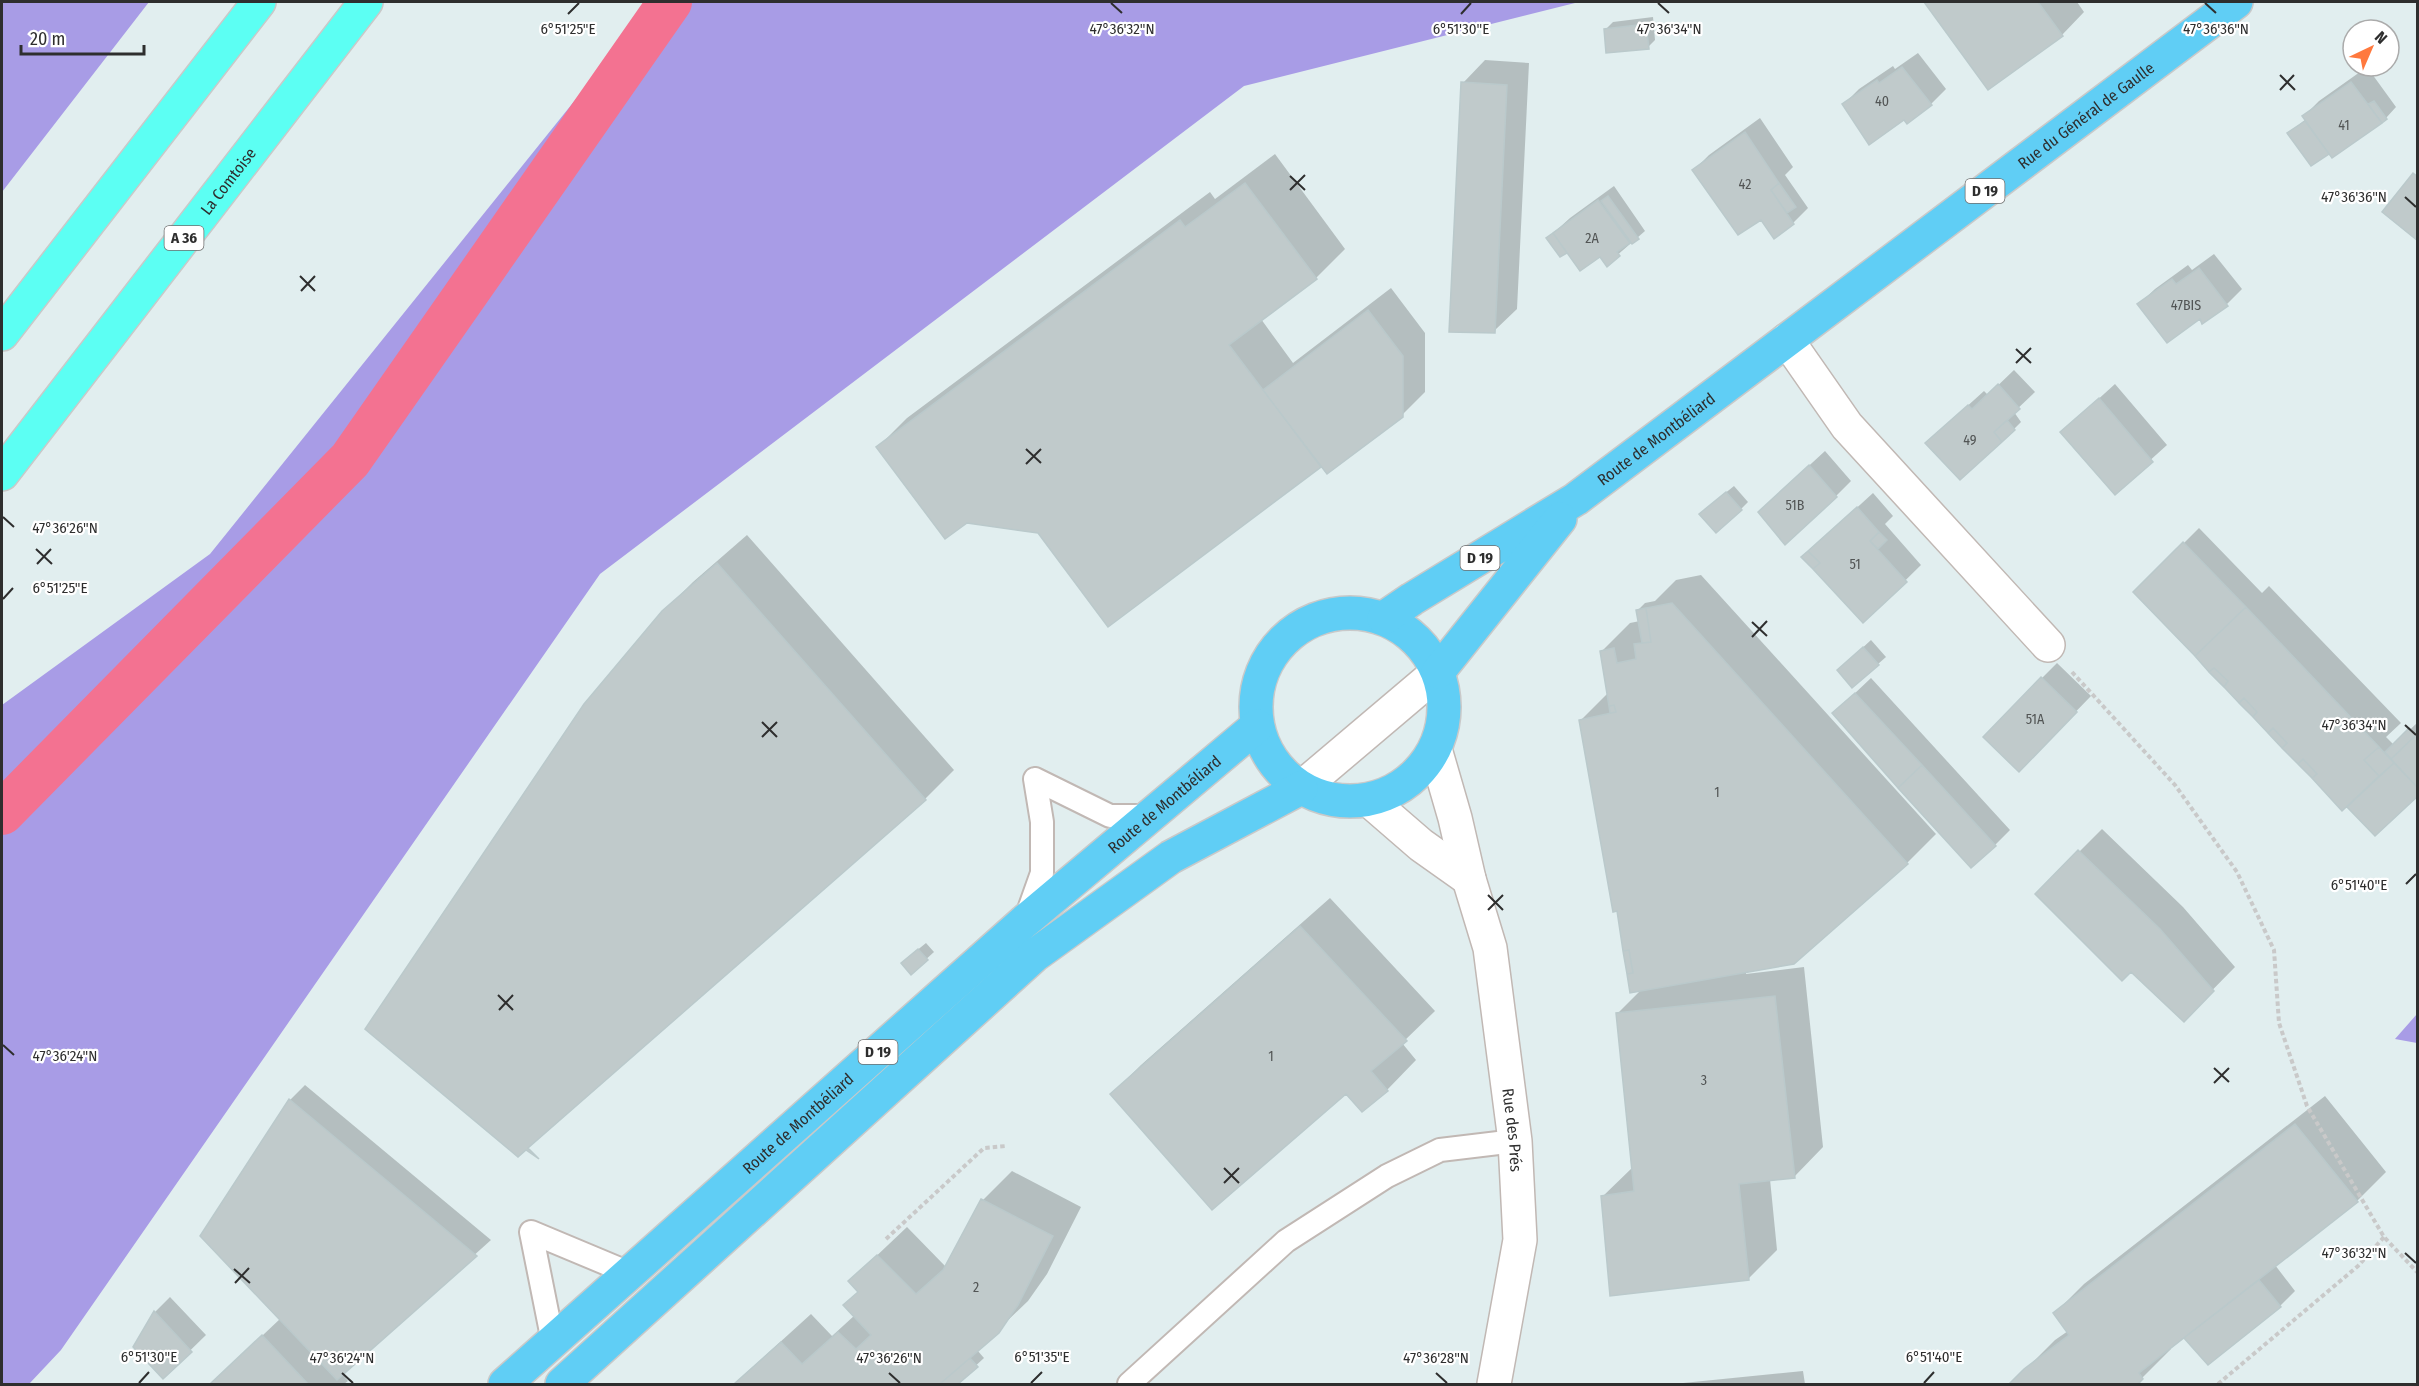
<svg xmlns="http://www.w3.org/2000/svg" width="2419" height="1386" viewBox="0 0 2419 1386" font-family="'Fira Sans Condensed',sans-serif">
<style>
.green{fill:#a89ce6}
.shadow{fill:#0003}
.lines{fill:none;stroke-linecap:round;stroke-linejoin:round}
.canal{stroke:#f37291;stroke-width:44}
.building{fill:#c0cacb;stroke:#bac9cb;stroke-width:1.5}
.service-casing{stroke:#c1b8b4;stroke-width:26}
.minor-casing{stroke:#c1b8b4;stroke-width:36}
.primary-casing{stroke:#c9c9c9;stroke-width:36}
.motorway-casing{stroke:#c9c9c9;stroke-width:36}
.path{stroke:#c9c9c9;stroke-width:4;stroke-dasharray:4.5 3;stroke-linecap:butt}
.service{stroke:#fff;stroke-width:22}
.minor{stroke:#fff;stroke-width:33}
.primary{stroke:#60cef5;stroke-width:33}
.motorway{stroke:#5cfff3;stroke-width:33}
.ticks{fill:none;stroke:#2e2e2e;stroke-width:2}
.labels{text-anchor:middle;stroke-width:4.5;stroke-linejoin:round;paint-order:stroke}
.number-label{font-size:14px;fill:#525555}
.shield{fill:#fff;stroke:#6d6d6d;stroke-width:1.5}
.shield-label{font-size:15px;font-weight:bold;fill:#2e2e2e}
.street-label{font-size:16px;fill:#2e2e2e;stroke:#fff}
.ticks-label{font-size:15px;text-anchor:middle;fill:#2e2e2e;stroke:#fff;stroke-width:4.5;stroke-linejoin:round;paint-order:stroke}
</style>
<rect width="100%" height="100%" fill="#e1eeef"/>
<!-- green -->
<path class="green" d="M2,2H149L2,192Z
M654,2H1579L1244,86L600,574L61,1350L29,1384H2V705L210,554Z
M2417,1014V1043L2395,1039Z"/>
<!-- shadow -->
<path class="shadow" d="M1926,2H2077L2084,12L2062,35L1988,88Z
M1653,17L1655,40L1648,47L1605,30L1613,22Z
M1918,53L1946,89L1931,104L1904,118L1844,104L1859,89L1893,66L1895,69Z
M1485,60L1529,63L1517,309L1494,331L1463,83Z
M2367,67L2396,107L2386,118L2332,156L2329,151L2328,153L2289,133L2306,119L2304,116L2319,101Z
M1760,118L1793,167L1785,175L1808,208L1793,223L1761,218L1694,170L1709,155Z
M1275,154L1345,249L1316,278L1261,319L1293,363L1391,288L1425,333V392L1402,415L1321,465L1108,625L1039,532L878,447L907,418L1210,192L1215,199Z
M1614,186L1645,231L1607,264L1600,255L1567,250L1561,255L1548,238L1570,218Z
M2214,254L2242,289L2227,304L2200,317L2139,304L2155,289L2188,265L2192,270Z
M2014,370L2035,392L2014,412L2021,422L2014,429L1943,428L1984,391L1988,395Z
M2115,384L2167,445L2115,492L2062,432Z
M1825,451L1851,481L1836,496L1775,497Z
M1734,486L1748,502L1741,509L1708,507Z
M1873,493L1893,516L1885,524L1921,565L1864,621L1826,536Z
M2199,528L2262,593L2269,586L2401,723L2386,737L2394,745L2418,722V794L2390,764L2135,592Z
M747,535L954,770L925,799L663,612L693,582Z
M1701,575L1936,834L1907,863L1746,971V974L1804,967L1823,1147L1794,1177L1770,1179L1777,1250L1748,1279L1602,1197L1633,1167L1618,1013L1642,989L1618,910L1581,720L1608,693L1601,652L1630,623L1640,621L1638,610L1645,603L1655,601L1676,580Z
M1871,640L1886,657L1853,686L1846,663Z
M2057,663L2091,696L2019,770L2042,678Z
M1871,678L2010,830L1995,845L1834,713Z
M2102,829L2183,907L2235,967L2184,1019L2131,970L2037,894Z
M1330,898L1435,1011L1402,1043L1416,1060L1387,1090L1363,1110L1346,1092L1112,1094L1141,1065Z
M926,943L934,952L911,973L910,956Z
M305,1085L491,1240L342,1374L348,1381L344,1384H211L281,1318L290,1100Z
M2325,1096L2386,1172L2357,1201L2275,1265L2295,1291L2280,1306L2192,1332L2191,1330L2170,1347L2171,1349L2136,1384H2011L2055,1340L2068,1331L2055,1313L2084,1284Z
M1012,1171L1081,1207L1047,1274L1028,1301L977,1350L984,1358L956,1384H734L811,1314L832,1336L855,1315L859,1292L850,1281L907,1227L946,1267L983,1200Z
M170,1297L206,1335L163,1377L135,1347L155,1312Z
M1803,1371L1805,1384H1673Z"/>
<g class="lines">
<!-- canal -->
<path class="canal" d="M2,813L350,460L670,2"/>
</g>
<!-- building -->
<path class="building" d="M1924,2H2038L2063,36L1988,90Z
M1646,24L1649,49L1606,53L1604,29Z
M1902,67L1932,105L1907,124L1904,120L1869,145L1842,104L1877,80L1879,83Z
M1461,82L1507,85L1495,333L1449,332Z
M2351,82L2382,123L2332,158L2302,116Z
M2374,101L2387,119L2382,123L2368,104Z
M2305,121L2329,154L2311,166L2287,133Z
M1745,132L1779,183L1771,190L1794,224L1774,239L1761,220L1738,235L1692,170Z
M2413,173L2418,177V241L2382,212Z
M1245,183L1317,279L1229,345L1321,467L1108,627L1038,533L967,523L945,539L876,447L1180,220L1185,227Z
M1779,183L1796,207L1787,213L1771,190Z
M1608,196L1639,239L1632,244L1601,201Z
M1598,200L1630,243L1617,252L1620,256L1607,267L1600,257L1580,271L1553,233Z
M1553,233L1567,253L1560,257L1546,238Z
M2199,268L2228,306L2202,324L2200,319L2167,343L2137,304L2172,279L2176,284Z
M1368,310L1403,356V417L1327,474L1263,390Z
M1998,384L2020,409L1994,432L2002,442L1960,480L1925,443L1968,405L1972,409Z
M2099,398L2153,462L2115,495L2060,432Z
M2007,420L2015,430L2002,442L1994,432Z
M1809,465L1837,497L1785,545L1758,512Z
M1726,492L1742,510L1716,533L1699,514Z
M1857,507L1879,532L1870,541L1907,582L1863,623L1813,569L1820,563L1808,551Z
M1879,532L1887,540L1878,549L1870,541Z
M2183,542L2246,607L2195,656L2133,592Z
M1808,551L1820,563L1813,569L1801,557Z
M717,563L926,800L528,1148L539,1159L526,1150L518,1157L365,1029L584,704L662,611Z
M1672,603L1908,864L1794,964L1630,993L1627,974L1633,973L1629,950L1623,951L1617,911L1613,912L1579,720L1616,712L1614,705L1609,706L1600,651L1614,648L1617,663L1636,659L1634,644L1651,642L1646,608Z
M2246,607L2379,747L2364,760L2379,776L2342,811L2312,778L2317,774L2303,759L2298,764L2282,748L2287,743L2273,728L2268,733L2253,717L2257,712L2244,698L2239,703L2224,687L2228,681L2214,668L2209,672L2195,656Z
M1646,608L1651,642L1642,643L1636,610Z
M1863,647L1879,665L1852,688L1837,670Z
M2214,668L2228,681L2224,687L2209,672Z
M2041,677L2077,712L2019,772L1983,737Z
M1855,693L1922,765L1898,788L1832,713Z
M2244,698L2257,712L2253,717L2239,703Z
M1614,705L1616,712L1610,713L1609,706Z
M2273,728L2287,743L2282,748L2268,733Z
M2409,728L2416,735L2391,759L2385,752Z
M2416,735L2418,737V788L2391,759Z
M2379,747L2394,763L2379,776L2364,760Z
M2303,759L2317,774L2312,778L2298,764Z
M2394,763L2418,788V796L2375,836L2347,807Z
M1922,765L1996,846L1971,868L1898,788Z
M2078,850L2160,929L2214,991L2184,1022L2131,972L2122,981L2035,894Z
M1300,926L1407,1041L1371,1071L1388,1091L1362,1112L1346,1094L1212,1210L1110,1094Z
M918,949L928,960L911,975L901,963Z
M1629,950L1633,973L1627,974L1623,951Z
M1775,996L1795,1178L1739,1184L1749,1280L1610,1296L1601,1196L1634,1191L1616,1013Z
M289,1099L477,1256L337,1380L200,1236Z
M2295,1124L2358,1202L2139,1373L2143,1379L2138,1384H2009L2024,1369L2069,1335L2053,1313Z
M981,1199L1053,1236L1018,1305L999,1333L941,1383L942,1384H734L781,1342L802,1364L838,1332L856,1349L871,1335L843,1305L858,1292L848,1281L877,1255L916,1294L943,1270Z
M2259,1280L2281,1307L2208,1365L2184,1338Z
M154,1311L192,1352L163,1379L133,1347Z
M262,1335L308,1384H210Z
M970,1358L978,1367L958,1384H942L941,1383Z"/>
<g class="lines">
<defs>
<path id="service" d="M1035,779L1110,816H1151
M1026,918L1042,873V822L1035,779
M553,1342L531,1232L629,1273
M1129,1384L1286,1241L1387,1176L1440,1150L1515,1141"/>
<g id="minor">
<path d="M1787,340L1847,426L2048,645"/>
<path id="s1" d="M1435,749L1455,818L1469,879L1490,948L1515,1141L1520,1240L1494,1384"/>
<path d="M1301,788L1438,672"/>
<path d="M1369,800L1421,845L1469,879"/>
</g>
<g id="primary">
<circle cx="1350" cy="707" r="94"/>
<path id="s2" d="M1384,618L1412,599L1576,499L2236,2"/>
<path d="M1438,672L1560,519"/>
<path id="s3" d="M505,1384L1025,921L1257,726"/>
<path d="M562,1384L1035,955L1171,857L1301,788"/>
</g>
<g id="motorway">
<path d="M2,334L259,2"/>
<path id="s4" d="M2,474L366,2"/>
</g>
</defs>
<!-- service casing -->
<use href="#service" class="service-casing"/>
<!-- minor casing -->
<use href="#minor" class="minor-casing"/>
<!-- primary casing -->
<use href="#primary" class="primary-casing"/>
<!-- motorway casing -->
<use href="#motorway" class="motorway-casing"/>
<!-- path -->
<path class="path" d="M2072,672L2175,785L2237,872L2274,950L2279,1023L2307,1106L2384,1237L2418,1273
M886,1239L984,1148L1006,1146
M2218,1384L2358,1266L2384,1237"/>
<!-- service -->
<use href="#service" class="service"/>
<!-- minor -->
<use href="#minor" class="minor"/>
<!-- primary -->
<use href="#primary" class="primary"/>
<!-- motorway -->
<use href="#motorway" class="motorway"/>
</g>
<!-- ticks -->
<path class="ticks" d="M1111,3L1122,13M1658,3L1669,13M2205,3L2216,13M568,14L579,3M1461,14L1471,3M2280,75L2295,90M2280,90L2294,75M1290,176L1305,190M1290,190L1305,175M2405,197L2416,207M300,276L315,291M301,291L315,276M2016,349L2031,363M2016,363L2031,348M1026,449L1041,463M1026,464L1041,449M3,517L14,527M36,549L52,564M37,564L51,549M3,599L13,588M1752,622L1767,636M1752,637L1767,621M762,722L777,737M2405,725L2416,735M762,737L777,722M2406,884L2416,874M1488,895L1503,910M1488,910L1503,895M498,995L513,1010M499,1010L513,995M3,1045L14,1055M2214,1068L2229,1082M2214,1083L2229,1068M1224,1168L1239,1183M1224,1183L1239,1168M2405,1253L2416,1263M234,1269L250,1283M235,1283L249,1268M342,1373L353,1383M889,1373L900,1383M1436,1373L1447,1383M139,1383L149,1372M1031,1383L1042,1372M1924,1383L1934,1372"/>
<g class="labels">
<!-- number labels -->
<g class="number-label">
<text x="1882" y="106">40</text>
<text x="2344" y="130">41</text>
<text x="1745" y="189">42</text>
<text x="1592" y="243">2A</text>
<text x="2186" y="310">47BIS</text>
<text x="1970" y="445">49</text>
<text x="1795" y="510">51B</text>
<text x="1855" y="569">51</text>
<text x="2035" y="724">51A</text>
<text x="1717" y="797">1</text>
<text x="1271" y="1061">1</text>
<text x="1704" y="1085">3</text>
<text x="976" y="1292">2</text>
</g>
<!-- shield labels -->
<g class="shield">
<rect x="1965.5" y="179" width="39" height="24" rx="4.5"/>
<rect x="164.5" y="226" width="39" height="24" rx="4.5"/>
<rect x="1460.5" y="546" width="39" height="24" rx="4.5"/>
<rect x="858.5" y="1040" width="39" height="24" rx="4.5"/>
</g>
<g class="shield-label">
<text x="1985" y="196">D 19</text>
<text x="184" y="243">A 36</text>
<text x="1480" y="563">D 19</text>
<text x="878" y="1057">D 19</text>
</g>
<!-- street labels -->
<g class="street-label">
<text dy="6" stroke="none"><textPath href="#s2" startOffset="864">Rue du Général de Gaulle</textPath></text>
<text dy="6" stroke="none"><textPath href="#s4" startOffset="370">La Comtoise</textPath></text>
<text dy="6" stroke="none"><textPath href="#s2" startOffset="326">Route de Montbéliard</textPath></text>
<text dy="6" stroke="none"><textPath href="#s3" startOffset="878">Route de Montbéliard</textPath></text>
<text dy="6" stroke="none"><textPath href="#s3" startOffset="392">Route de Montbéliard</textPath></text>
<text dy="6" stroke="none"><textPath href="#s1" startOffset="390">Rue des Prés</textPath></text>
</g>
</g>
<g class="ticks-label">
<text x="1122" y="34">47°36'32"N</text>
<text x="1669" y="34">47°36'34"N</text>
<text x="2216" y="34">47°36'36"N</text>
<text x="568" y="34">6°51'25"E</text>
<text x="1461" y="34">6°51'30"E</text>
<text x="2354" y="202">47°36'36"N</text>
<text x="65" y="533">47°36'26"N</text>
<text x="60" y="593">6°51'25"E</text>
<text x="2354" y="730">47°36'34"N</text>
<text x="2359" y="890">6°51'40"E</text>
<text x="65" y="1061">47°36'24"N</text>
<text x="2354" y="1258">47°36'32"N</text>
<text x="149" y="1362">6°51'30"E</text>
<text x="1042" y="1362">6°51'35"E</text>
<text x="1934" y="1362">6°51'40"E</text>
<text x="342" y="1363">47°36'24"N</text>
<text x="889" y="1363">47°36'26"N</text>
<text x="1436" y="1363">47°36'28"N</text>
</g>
<!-- border -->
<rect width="2419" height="1386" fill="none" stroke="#2e2e2e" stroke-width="6"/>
<!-- north arrow -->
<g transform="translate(2371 48) rotate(44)"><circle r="28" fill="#ffffff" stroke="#ababab" stroke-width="1.5"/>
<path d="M0-4.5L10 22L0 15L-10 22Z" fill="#ff793e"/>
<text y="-9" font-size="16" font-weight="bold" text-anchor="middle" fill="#2e2e2e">N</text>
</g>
<!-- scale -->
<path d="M21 45v9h123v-9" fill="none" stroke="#2e2e2e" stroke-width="3"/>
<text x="30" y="45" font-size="18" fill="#2e2e2e" stroke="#ffffff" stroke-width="4.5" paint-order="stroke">20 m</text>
</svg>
